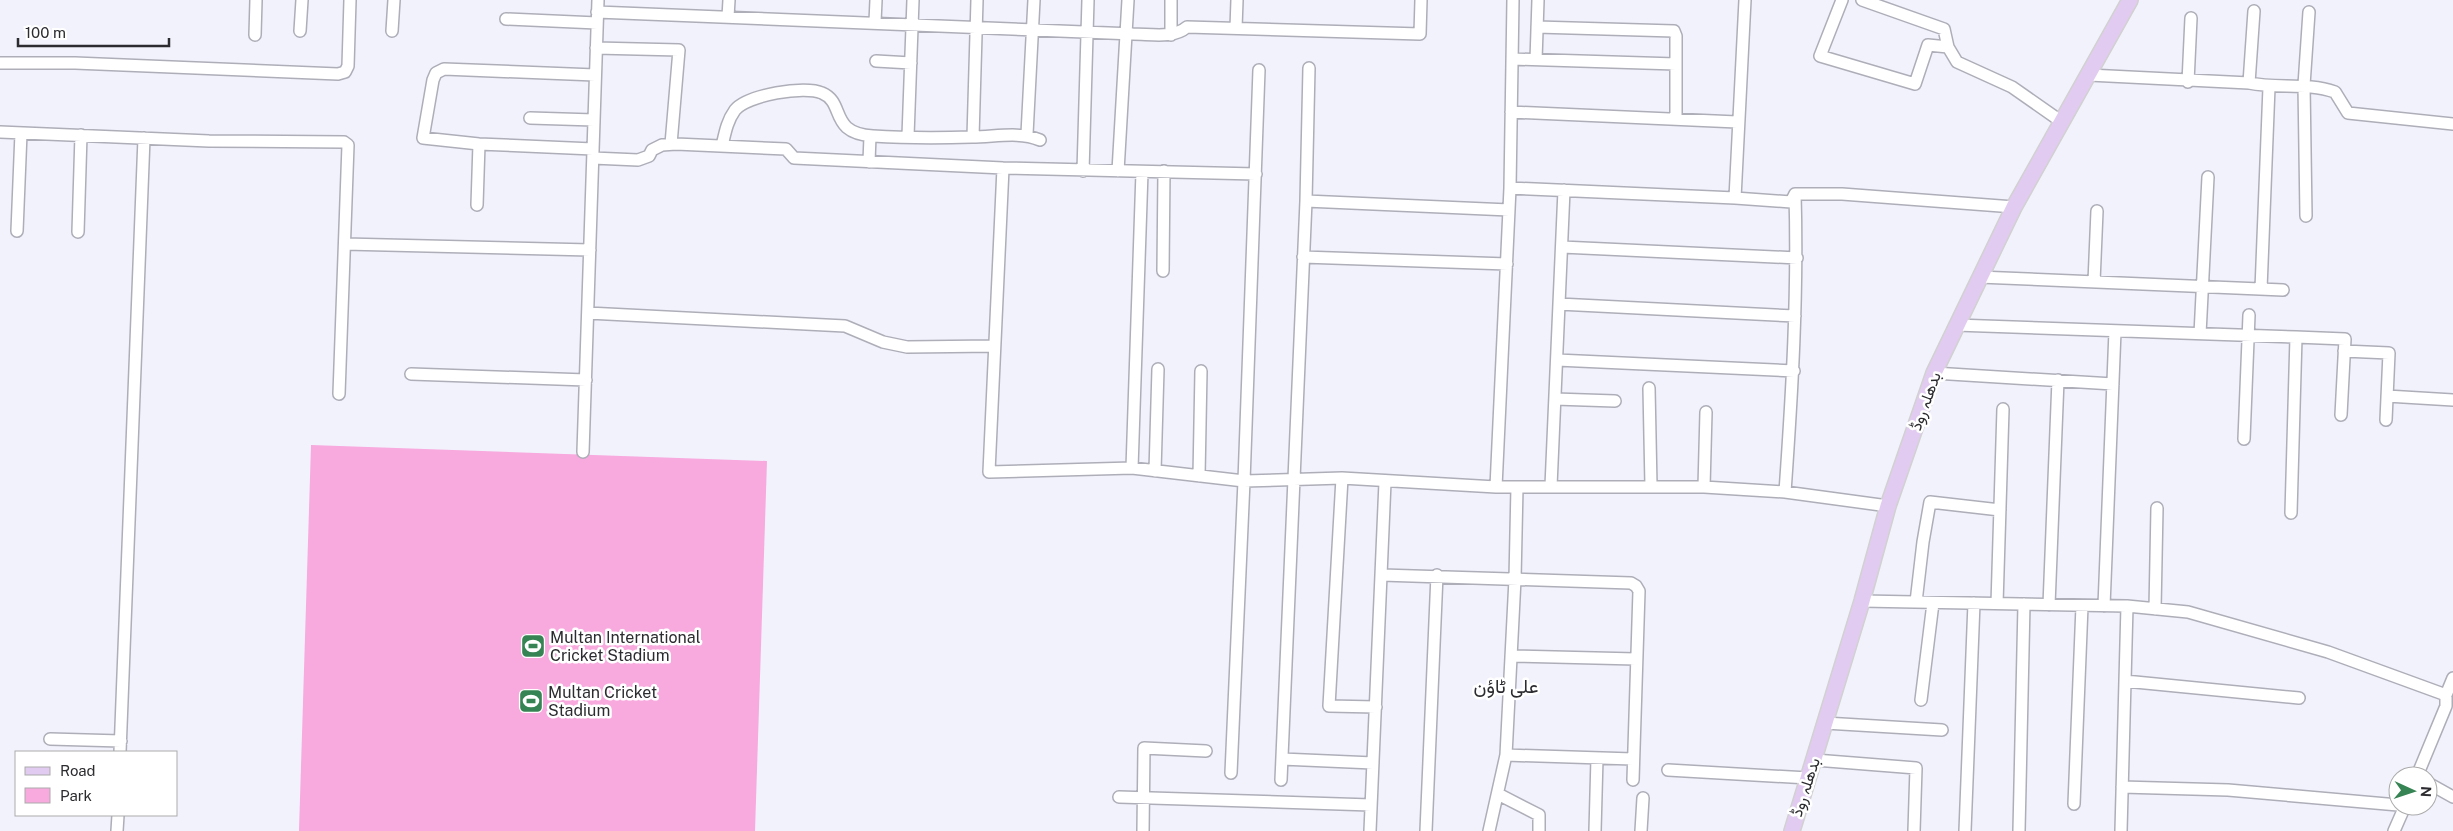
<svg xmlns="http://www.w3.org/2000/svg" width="2453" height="831" viewBox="0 0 2453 831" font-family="'Public Sans',Vazirmatn,sans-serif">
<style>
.green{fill:#f8a9de}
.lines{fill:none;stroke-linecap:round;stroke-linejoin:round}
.minor-casing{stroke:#aeaeb9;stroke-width:14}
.major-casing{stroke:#d1d1d1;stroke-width:18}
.minor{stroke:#fff;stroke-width:11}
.major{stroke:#e2cbf0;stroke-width:15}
.labels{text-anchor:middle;stroke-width:5;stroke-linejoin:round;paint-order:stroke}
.street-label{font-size:16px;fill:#2c2c30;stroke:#fff}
.poi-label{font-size:16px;fill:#2c2c30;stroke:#fff;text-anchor:start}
.quarter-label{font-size:19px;fill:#2c2c30;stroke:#fff}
</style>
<rect width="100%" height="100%" fill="#f2f2fd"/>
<!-- green -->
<path class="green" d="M311,445L767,461L755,831H299Z"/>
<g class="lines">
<defs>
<path id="minor" d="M1842,0L1820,56L1915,84L1928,45L1948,47
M1862,0L1944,29L1948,47L1957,62L2012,87L2062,122
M597,12L1133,34C1151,34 1173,39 1187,27L1420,34L1421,0
M728,17L729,0
M506,19L597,23
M875,22L876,0
M1537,27L1674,31L1676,36V119
M1236,28L1237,0
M300,31L302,0
M392,31L394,0
M255,35L256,0
M1171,35V0
M596,48L679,50L671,144
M1512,59L1676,64
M1536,60L1538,0
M876,61L911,63
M0,63H75L338,74L345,72L348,66L350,0
M2089,75L2249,83C2278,89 2307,82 2335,92L2348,113L2453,124
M2188,82L2191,18
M2249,83L2254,11
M1511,112L1737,122
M530,118L594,120
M0,132L209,141L344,142L348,145L339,394
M1027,134L1034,0
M908,136L913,0
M973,137L977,0
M722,146C725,133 727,121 735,110C747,95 805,85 822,93C846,103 828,133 873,136C905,138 939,138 972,137C995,137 1019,131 1040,140
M593,149L479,144L423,138L433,80L436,73L444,69L595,75
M593,158L638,160L649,156L652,150L662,145L676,144L786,149L794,158L1003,168L1256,174
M869,162L870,136
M1003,168L989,472L1132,468L1244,481L1342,478L1496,487H1704L1785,492L1888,506
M1083,171L1088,0
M1118,171L1128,0
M1510,188L1735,198L1791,202L1795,194H1842L2014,207
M1735,198L1745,0
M1306,201L1509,210
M477,205L479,144
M2306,216L2304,85L2309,12
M17,231L21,133
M78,232L81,135
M345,244L590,250
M1562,247L1797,258
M1303,257L1507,264
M1163,271L1164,171
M1979,277L2283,290
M2094,282L2097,211
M2261,289L2269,87
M1559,304L1795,316
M588,313L845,326L883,342L907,347L994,346
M1956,325L2296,337L2291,513
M2200,334L2208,177
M2296,337L2345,339L2341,415
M2344,351L2389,353L2386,420
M1557,360L1794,371
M1934,373L2113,384
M411,374L586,380
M1649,388L1651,486
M2387,396L2453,400
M1555,399L1615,401
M2244,439L2249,315
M583,452L598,0
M1132,468L1142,172
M1155,471L1158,369
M1199,476L1201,371
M1342,478L1329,706L1376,707
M1551,486L1564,190
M1496,487L1510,188L1513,0
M1704,487L1706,412
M1785,492C1792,393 1798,294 1795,194
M1382,575L1631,583L1636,586L1639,591L1633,780
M1862,601L2127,606L2188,612L2328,652L2446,695
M1916,602L1923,542L1930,502L2000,510
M1997,604L2003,409
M2049,605L2058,380
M2104,606L2115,331
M2155,609L2157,508
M1511,656L1636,659
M2125,681L2299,698
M1921,700L1933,603
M1825,723L1942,730
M50,739L121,741
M120,752L144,138
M1506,755L1633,759
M1282,759L1373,763
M1815,760L1916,768L1914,831
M1668,770L1808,778
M1231,773L1244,481L1259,70
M2417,776L2446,706V695L2453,678
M1281,780L1306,201L1309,68
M2428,783L2453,797
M2122,787L2228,790L2398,805
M1498,794L1539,815V831
M1119,797L1371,805
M2074,804L2082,606
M117,831L118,815
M1143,831L1144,748L1206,751
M1370,831L1385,482
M1426,831L1437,575
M1489,831L1506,755L1515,579L1517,487
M1595,831L1597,758
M1641,831L1643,798
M1965,831L1974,603
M2019,831L2024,604
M2121,831L2127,606
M2394,831L2405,806"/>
<path id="major" d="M1792,831L1862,601L1888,506L1934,373L2014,207L2130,0"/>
</defs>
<!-- minor casing -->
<use href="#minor" class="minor-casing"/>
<!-- major casing -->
<use href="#major" class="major-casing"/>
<!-- minor -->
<use href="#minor" class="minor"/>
<!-- major -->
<use href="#major" class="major"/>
</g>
<!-- icons -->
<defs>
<symbol id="stadium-square" viewBox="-11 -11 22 22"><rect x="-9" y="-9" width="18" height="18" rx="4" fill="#368453" stroke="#fff"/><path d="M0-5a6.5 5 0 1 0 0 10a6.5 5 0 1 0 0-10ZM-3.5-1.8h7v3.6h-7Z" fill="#fff"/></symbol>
</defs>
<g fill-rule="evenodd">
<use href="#stadium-square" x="519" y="632" width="28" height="28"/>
<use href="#stadium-square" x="517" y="687" width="28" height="28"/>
</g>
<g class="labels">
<!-- street labels -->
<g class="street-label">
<text transform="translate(1925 401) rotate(-70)" y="6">بدھلہ روڈ</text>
<text transform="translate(1805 787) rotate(-72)" y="6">بدھلہ روڈ</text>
</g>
<!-- poi labels -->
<g class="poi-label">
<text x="550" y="643">Multan International<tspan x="550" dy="18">Cricket Stadium</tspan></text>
<text x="548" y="698">Multan Cricket<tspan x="548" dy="18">Stadium</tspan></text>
</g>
<!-- quarter labels -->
<g class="quarter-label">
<text x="1506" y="693">علی ٹاؤن</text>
</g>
</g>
<!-- legend -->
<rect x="15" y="751" width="162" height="65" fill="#ffffff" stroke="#ababac"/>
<rect x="25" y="767" width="25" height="8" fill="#e2cbf0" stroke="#ababac"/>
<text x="60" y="776" font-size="15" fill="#2c2c30">Road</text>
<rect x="25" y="788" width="25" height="15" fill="#f8a9de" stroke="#ababac"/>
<text x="60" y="801" font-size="15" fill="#2c2c30">Park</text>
<!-- north arrow -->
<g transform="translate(2413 791) rotate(93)"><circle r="24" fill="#ffffff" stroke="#ababac"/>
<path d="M0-4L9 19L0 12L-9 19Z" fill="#368453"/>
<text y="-8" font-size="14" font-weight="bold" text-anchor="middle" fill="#2c2c30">N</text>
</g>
<!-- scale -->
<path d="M18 38v8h151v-8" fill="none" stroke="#2c2c30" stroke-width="2.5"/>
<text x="25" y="38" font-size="15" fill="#2c2c30" stroke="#ffffff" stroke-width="4" paint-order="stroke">100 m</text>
</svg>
